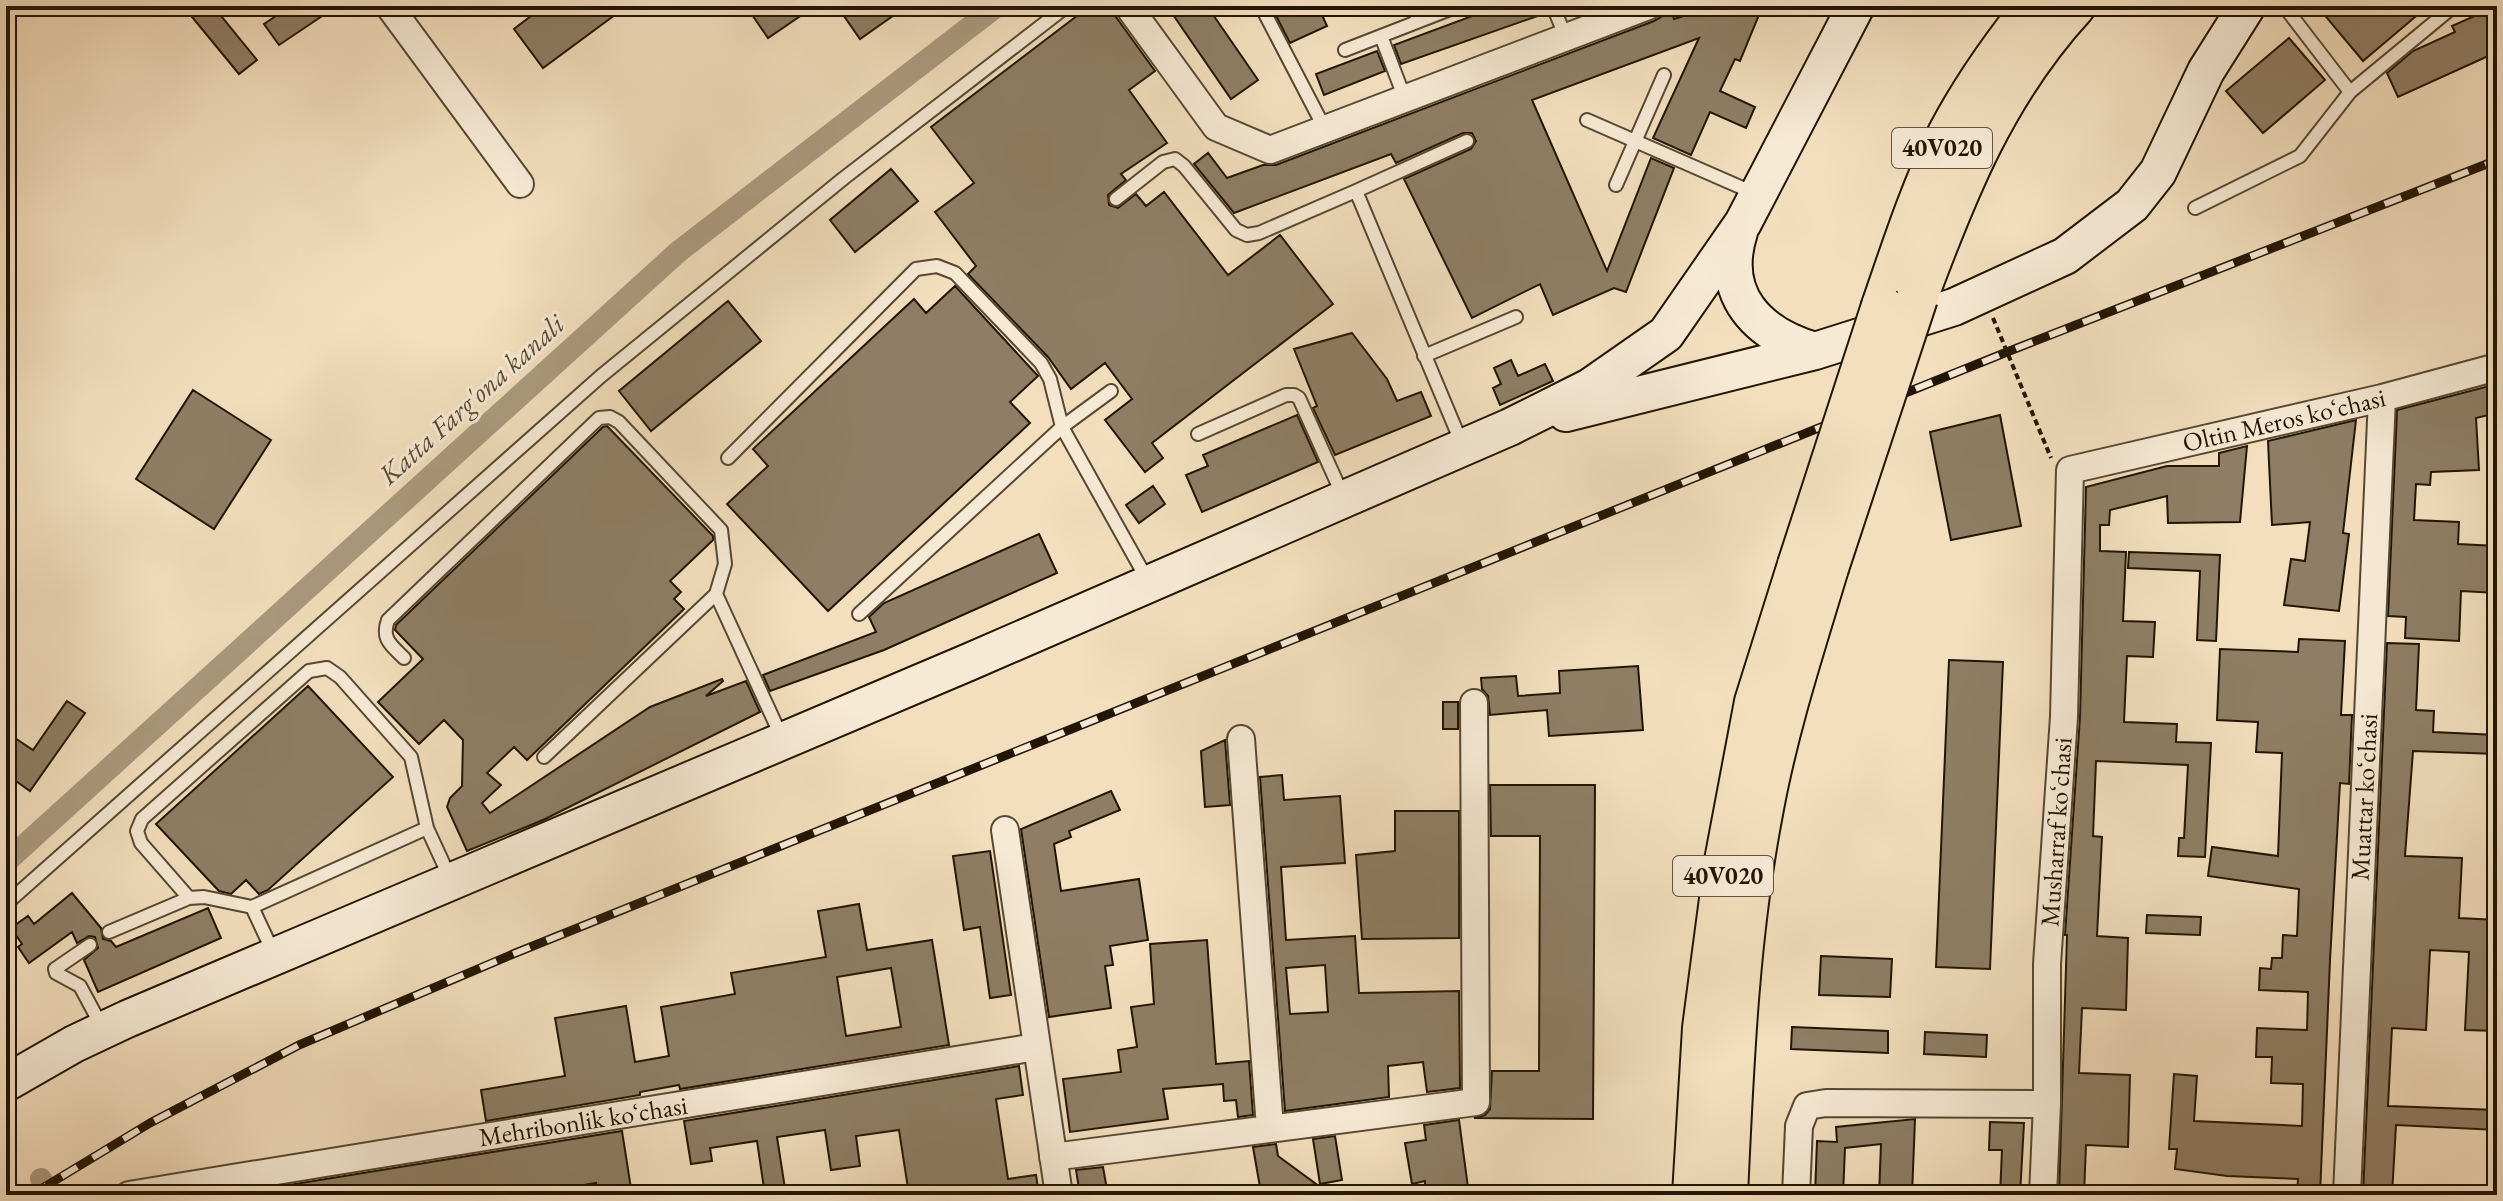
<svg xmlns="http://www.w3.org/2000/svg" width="2503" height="1201" viewBox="0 0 2503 1201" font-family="'EB Garamond',serif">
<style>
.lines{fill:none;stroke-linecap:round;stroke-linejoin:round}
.canal{stroke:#ac9a7f;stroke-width:22}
.building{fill:#8f7e65;stroke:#221504;stroke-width:2;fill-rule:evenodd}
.lane-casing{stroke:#564832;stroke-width:16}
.street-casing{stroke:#564832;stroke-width:30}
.secondary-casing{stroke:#221504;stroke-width:40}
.primary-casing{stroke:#221504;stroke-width:44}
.path{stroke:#221504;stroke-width:4;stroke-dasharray:6 4;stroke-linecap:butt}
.lane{stroke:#f7ead5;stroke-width:12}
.street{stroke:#f7ead5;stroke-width:26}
.secondary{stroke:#f7ead5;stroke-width:36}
.primary{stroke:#f3dfbe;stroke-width:40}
.rail-casing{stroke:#221504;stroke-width:9}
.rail{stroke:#f7ead5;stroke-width:6;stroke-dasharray:18;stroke-linecap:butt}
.primary-bridge-casing{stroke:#221504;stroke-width:44;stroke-linecap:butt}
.primary-bridge{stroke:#f3dfbe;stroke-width:40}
.labels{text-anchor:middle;stroke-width:6;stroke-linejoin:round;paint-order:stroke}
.shield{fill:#f7ead5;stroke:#625543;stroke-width:2}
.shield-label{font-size:24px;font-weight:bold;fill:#221504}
.street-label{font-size:26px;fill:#221504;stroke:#f7ead5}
.water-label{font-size:28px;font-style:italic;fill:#594a35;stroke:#f7ead5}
</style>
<rect width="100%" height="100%" fill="#f3dfbe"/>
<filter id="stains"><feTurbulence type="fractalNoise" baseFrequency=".0025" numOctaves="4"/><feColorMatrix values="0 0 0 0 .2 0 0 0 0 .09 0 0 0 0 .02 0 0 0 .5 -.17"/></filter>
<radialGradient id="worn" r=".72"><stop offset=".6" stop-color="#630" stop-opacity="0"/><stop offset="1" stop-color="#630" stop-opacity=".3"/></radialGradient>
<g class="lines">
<!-- canal -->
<path class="canal" d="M6,862L678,252L997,6
M41,1179L51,1195"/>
</g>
<!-- building -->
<path class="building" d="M183,6H213L257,60L239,74Z
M291,6H337L279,45L264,24Z
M544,6H627L543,68L514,29Z
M746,6H815L768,38Z
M837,6H907L860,39Z
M1090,6H1108L1155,71L1129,90L1167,143L1121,174L1126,180L1108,195L1109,205L1118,208L1136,194L1146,206L1164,192L1228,275L1280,235L1333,304L1152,443L1163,458L1145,472L1105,420L1132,399L1105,363L1071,389L1048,357L968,274L976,266L935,212L974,183L931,127Z
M1167,6H1207L1258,80L1231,99Z
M1271,6H1318L1327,26L1290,43Z
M1499,6H1544L1546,13L1401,64L1394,45Z
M1715,6H1751L1761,10L1740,61L1735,59L1720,91L1755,107L1746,128L1710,112L1691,155L1653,138L1699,38L1532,100L1607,271L1651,158L1674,168L1626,292L1614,288L1553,315L1540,284L1472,318L1404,179L1471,149L1476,141L1472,133H1463L1396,163L1391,154L1234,213L1194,164L1208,153L1227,178L1263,165H1276L1654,21L1671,11L1674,19Z
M2317,6H2428L2363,61Z
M2497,6V52L2398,97L2387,73L2413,51L2455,32L2452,26Z
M2289,38L2325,80L2263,133L2226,91Z
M1377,51L1385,71L1324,95L1316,74Z
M891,169L918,201L855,252L830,220Z
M955,286L1038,376L1010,402L1030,423L828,611L727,504L768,466L753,449L914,299L926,313Z
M728,301L761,341L651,431L619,391Z
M1352,333L1387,379L1397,401L1421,392L1431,416L1335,455L1313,408L1317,406L1294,349Z
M1511,360L1518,376L1545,364L1553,381L1500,405L1493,388L1501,384L1494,368Z
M2497,384V413L2476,418L2479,470L2431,472L2430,485L2416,484L2414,520L2459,522L2458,544L2497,546V593L2461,591L2459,641L2405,638L2406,617L2388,616L2397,410Z
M193,390L271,440L214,529L136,479Z
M1297,415L1318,462L1202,512L1186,475L1208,466L1203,455Z
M2000,415L2021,526L1951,540L1930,432Z
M2356,420L2343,533L2349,534L2339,611L2284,605L2291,559L2305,561L2310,522L2272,525L2268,441Z
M607,426L713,536V540L670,581L681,592L674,599L684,609L527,760L514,747L487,773L501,785L482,803L490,813L650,707L722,679L723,681L706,696L746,681L760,712L543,820L467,851L447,807L450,798L462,786L463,740L444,720L419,744L378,702L423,659L395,630L396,625L603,427Z
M2247,446L2240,522L2168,523L2167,496L2110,510L2109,525H2100V551L2126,552L2123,621L2155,622L2153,657L2127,656L2124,722L2177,724L2176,742L2211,743L2205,857L2178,856L2179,838H2184L2188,765L2096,761L2093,836L2102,837L2097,936L2128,938L2126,1010L2082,1008L2079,1073L2130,1075L2128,1147L2086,1145L2084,1195H2059L2067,935H2065L2080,717L2086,487L2167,466H2219V453Z
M1153,486L1165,504L1139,523L1126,505Z
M1039,534L1057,573L884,650L770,691L763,675L876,632L869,617L884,603Z
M2129,552L2220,555L2216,641L2197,640L2200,571L2128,568Z
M2299,639L2345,641L2341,715H2352L2349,784L2340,783L2330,960L2320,1195H2297L2298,1179L2227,1176L2175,1169L2177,1149H2169L2174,1074L2197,1076L2194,1121L2302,1126L2303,1084L2271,1083L2272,1057H2256L2257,1028L2307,1030L2308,992L2259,990L2260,968L2271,969L2272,958H2282L2283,935L2297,936L2299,889L2208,876L2212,847L2278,856L2282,753L2256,752L2258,722L2217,720L2220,649L2298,652Z
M2387,643L2419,644L2416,710L2434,711L2433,732L2497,735V754L2413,751L2405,856L2462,858L2459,918L2497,920V1031L2465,1030L2469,952L2430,950L2426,1030L2392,1028L2388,1106L2497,1110V1130L2396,1125L2392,1195H2363Z
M1949,660L2003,662L1990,969L1936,967Z
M1638,666L1643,730L1549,736L1547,710L1490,715L1488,696L1482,689L1481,678L1516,676L1518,696L1560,693L1559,671Z
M308,686L393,777L268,890L259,894L246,880L231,894L219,891L156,824Z
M67,701L85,713L30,791L6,774V732L33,750Z
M1443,702H1458V729H1443Z
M1225,740L1230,805L1205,807L1201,751Z
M1282,775L1284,800L1340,796L1345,863L1281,867L1286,940L1355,936L1359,993L1459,991L1460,1088L1427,1092L1423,1062L1388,1066L1389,1097L1285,1111L1260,777ZM1325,965L1328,1012L1290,1014L1286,968Z
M1490,785H1595L1593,1119L1474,1118L1485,1115L1490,1109L1492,1071H1539L1540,836H1491Z
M1111,791L1120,810L1069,831L1071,837L1054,844L1061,891L1139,879L1148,940L1110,946L1113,965L1105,966L1111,1008L1049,1017L1021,829Z
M1395,811H1459V938L1362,939L1356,855L1395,851Z
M990,851L1011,995L990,998L980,927L964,930L953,856Z
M72,893L101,928L103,939L111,941L116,947L208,908L221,938L98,992L84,960L98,948L95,937L89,936L77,943L72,932L29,963L18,947L22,944L11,928L28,916L34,924Z
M859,904L867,950L932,940L949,1045L680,1089L679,1085L640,1092V1095L486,1121L481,1090L565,1076L555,1018L626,1006L635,1062L669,1056L661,1007L735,994L731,973L826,957L818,911ZM891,968L901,1027L846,1036L837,977Z
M2147,915L2201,917L2200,935L2146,933Z
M1207,940L1216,1064L1249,1061L1253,1115L1238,1117L1236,1100L1224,1101L1223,1084L1163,1089L1168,1119L1070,1132L1063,1079L1121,1072L1118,1050L1137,1047L1131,1007L1154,1004L1150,944Z
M1821,956L1892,959L1890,997L1819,995Z
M1792,1027L1888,1031V1053L1791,1049Z
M1925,1032L1987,1035L1986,1057L1924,1054Z
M1019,1066L1023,1095L996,1099L1008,1179L1036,1175L1039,1195H909L899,1130L856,1136L860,1166L831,1170L825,1130L777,1137L786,1195H765L757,1141L710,1148L712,1161L691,1164L684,1121Z
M1915,1119L1912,1195H1879L1881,1144L1845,1148L1843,1195H1815L1817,1141L1837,1142L1836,1127Z
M1459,1120L1469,1195H1425V1181L1412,1184L1405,1143L1426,1140L1424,1125Z
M1990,1122L2024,1123L2020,1195H2000L2002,1150H1989Z
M622,1131L632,1195H598L596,1183L525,1195H502L501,1188L461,1195H270V1188Z
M1335,1136L1342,1180L1320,1184L1313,1139Z
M1276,1144L1278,1156L1316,1184L1261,1193L1253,1147Z
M1103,1167L1108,1195H1080L1076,1170Z"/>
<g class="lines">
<defs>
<path id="lane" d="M1261,6L1325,129
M1412,6L1419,21
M1553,6L1566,38
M1381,36L1405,99
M1345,50L1458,6
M2350,92L2454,6
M1587,120L1754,193
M1616,185L1664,75
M1116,199L1163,162L1175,159L1184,166L1236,230L1247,235L1259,233L1356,191
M2195,208L2300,156L2350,92L2284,6
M1424,356L1516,317
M1198,434L1286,395H1294L1299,398L1343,496
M1462,444L1356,191L1467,141
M728,458L916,269L937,266L955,273L1041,363L1050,379L1062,427L1111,391
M859,614L1062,427L1148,581
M404,658C391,645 381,639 388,620L599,418L610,417L619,422L721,530L725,564L716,594
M544,757L716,594L782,738
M189,898L204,897L252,907L274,954
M6,904L601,376L844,178L1067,6
M252,907L427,828
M109,932L189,898L141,843L137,831L142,819L309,671L327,668L340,677L411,757L427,828L450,878
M90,945L55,969L56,973L80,986L102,1027"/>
<path id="street" d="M389,6L520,184
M1128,6L1216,127L1270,150L1648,6
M1241,739L1270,1128
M1005,830L1059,1195
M1053,1157L1476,1102L1474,703
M129,1195L1036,1047
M1796,1195L1799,1126L1807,1106L1826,1103L2047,1104
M2043,1195L2047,1104V964L2064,717L2070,470L2382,398L2497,367
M2347,1195L2382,398"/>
<path id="secondary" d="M1739,232C1719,295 1757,334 1815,351
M1566,413L1815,351L1954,307L2065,256L2132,205L2158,172L2206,71L2247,6
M6,1083L74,1044L127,1019L969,662L1510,427L1590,387L1666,334L1743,223L1856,6"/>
<path id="primary" d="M1917,298C1957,190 1996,92 2075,6
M1882,306C1902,248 1921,189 1948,134C1972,88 2002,46 2034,6
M1693,1195L1703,1028L1725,861L1755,702L1798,565
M1727,1195C1733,1066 1738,936 1763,808C1778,727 1804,648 1828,568"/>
</defs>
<!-- lane casing -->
<use href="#lane" class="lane-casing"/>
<!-- street casing -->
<use href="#street" class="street-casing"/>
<!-- secondary casing -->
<use href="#secondary" class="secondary-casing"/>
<!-- primary casing -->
<use href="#primary" class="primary-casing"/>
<!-- path -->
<path class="path" d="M1993,318L2051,458"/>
<!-- lane -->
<use href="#lane" class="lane"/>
<!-- street -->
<use href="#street" class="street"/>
<!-- secondary -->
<use href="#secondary" class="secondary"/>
<!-- primary -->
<use href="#primary" class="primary"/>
<defs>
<path id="rail" d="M31,1195L150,1123L299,1045L513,954L2007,352L2497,160"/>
</defs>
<!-- rail casing -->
<use href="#rail" class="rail-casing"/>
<!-- rail -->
<use href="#rail" class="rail"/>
<defs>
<path id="primary-bridge" d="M1798,565L1882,306
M1828,568L1917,298"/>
</defs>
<!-- primary-bridge casing -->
<use href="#primary-bridge" class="primary-bridge-casing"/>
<!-- primary-bridge -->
<use href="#primary-bridge" class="primary-bridge"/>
</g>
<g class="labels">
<!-- shield labels -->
<g class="shield">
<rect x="1892" y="128" width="100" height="40" rx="6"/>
<rect x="1673" y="856" width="100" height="40" rx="6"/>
</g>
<g class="shield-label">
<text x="1942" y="156">40V020</text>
<text x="1723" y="884">40V020</text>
</g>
<!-- street labels -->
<g class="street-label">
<text transform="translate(2284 420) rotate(-13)" y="9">Oltin Meros koʻchasi</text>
<text transform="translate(2364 797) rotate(-87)" y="9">Muattar koʻchasi</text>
<text transform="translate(2056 832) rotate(-86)" y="9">Musharraf koʻchasi</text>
<text transform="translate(583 1121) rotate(-9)" y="9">Mehribonlik koʻchasi</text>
</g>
<!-- water labels -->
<g class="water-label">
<text transform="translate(471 399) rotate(-42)" y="10">Katta Farg'ona kanali</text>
</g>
</g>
<!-- margin -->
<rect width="2503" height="1201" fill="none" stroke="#f3dfbe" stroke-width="32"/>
<rect x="8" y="8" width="2487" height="1185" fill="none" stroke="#221504" stroke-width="4"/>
<rect x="16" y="16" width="2471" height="1169" fill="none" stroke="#221504" stroke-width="2"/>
<rect width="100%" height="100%" filter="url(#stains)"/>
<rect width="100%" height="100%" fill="url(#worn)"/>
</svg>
